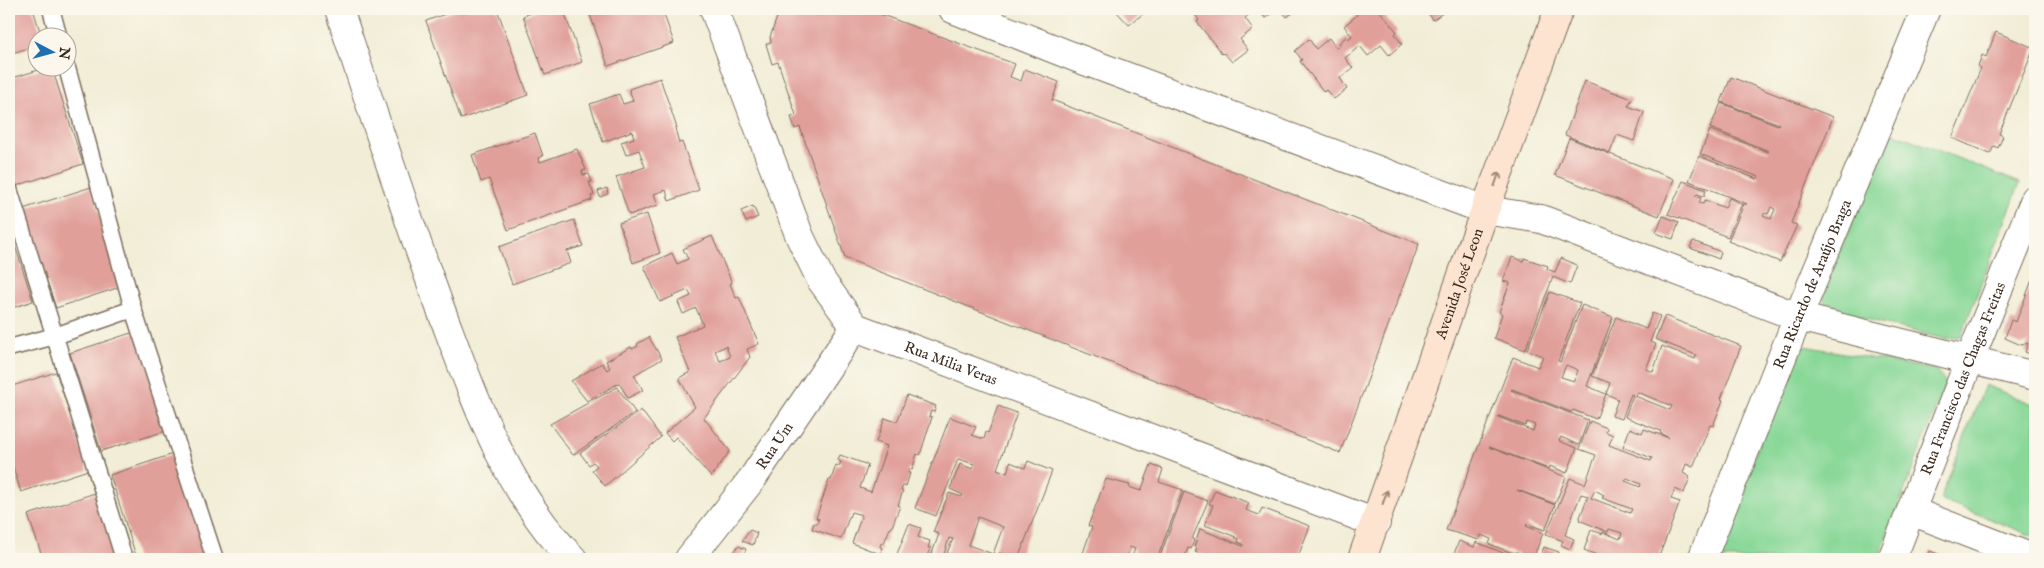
<svg xmlns="http://www.w3.org/2000/svg" width="2044" height="568" viewBox="0 0 2044 568" font-family="'IM FELL English',serif">
<style>
.green{fill:#89d898;stroke:#62815b}
.building{fill:#e19f9a;fill-rule:evenodd}
.lines{fill:none;stroke-linecap:round;stroke-linejoin:round}
.lane-casing{stroke:#7b6e5e;stroke-width:19}
.street-casing{stroke:#7b6e5e;stroke-width:30}
.secondary-casing{stroke:#7b6e5e;stroke-width:30}
.lane{stroke:#fff;stroke-width:16}
.street{stroke:#fff;stroke-width:28}
.secondary{stroke:#fde4d1;stroke-width:28}
.oneway{stroke:#9c8778}
.labels{text-anchor:middle;stroke-width:4.5;stroke-linejoin:round;paint-order:stroke}
.street-label{font-size:15px;fill:#3b2a1e;stroke:#fbf7ec}
</style>
<rect width="100%" height="100%" fill="#fbf7ec"/>
<filter id="ink" filterUnits="userSpaceOnUse"><feTurbulence type="fractalNoise" baseFrequency=".02" numOctaves="2"/><feDisplacementMap in="SourceGraphic" scale="10" xChannelSelector="R" yChannelSelector="G"/><feConvolveMatrix kernelMatrix="1 2 1 2 8 2 1 2 1" color-interpolation-filters="sRGB"/></filter>
<filter id="wash" filterUnits="userSpaceOnUse"><feTurbulence type="fractalNoise" baseFrequency=".0096" numOctaves="4" result="noise"/><feDisplacementMap in="SourceGraphic" scale="20" xChannelSelector="R" yChannelSelector="G"/><feGaussianBlur stdDeviation="1.12" result="paint"/><feColorMatrix in="noise" values="0 0 0 0 0 0 0 0 0 0 0 0 0 0 0 0 0 1.4 0 .05"/><feComposite in="paint" operator="in"/></filter>
<g filter="url(#wash)">
<rect width="100%" height="100%" fill="#f1edd6"/>
<!-- green -->
<path class="green" d="M1892,132L2020,183L1961,336L1945,339L1827,309L1822,292Z
M1799,345L1936,370L1946,383L1878,559H1712Z
M1985,385L2035,405V537L1940,499Z"/>
<g id="blocks">
<!-- building -->
<path class="building" d="M9,9H33L42,38H38V45L9,54Z
M459,9H497L528,95L461,119L426,21Z
M542,9H563L582,62L545,75L523,16Z
M588,9H662L674,43L608,66Z
M780,9H866L1015,64L1010,77L1021,81L1025,69L1059,82L1052,100L1419,244L1340,453L845,258L800,127L795,129L791,117L796,115L778,62L772,64L766,44L771,42L770,37Z
M1114,9H1149L1129,25Z
M1193,9H1256L1245,18L1253,29L1240,39L1248,50L1232,62L1224,53L1222,54L1197,22L1199,20L1191,10Z
M1258,9H1277L1265,18Z
M1280,9H1298L1287,17Z
M1352,9H1378L1397,32L1395,34L1402,44L1389,55L1381,45L1368,56L1360,46L1345,58L1353,68L1340,78L1347,89L1334,99L1326,90L1324,92L1300,61L1302,60L1295,51L1309,39L1316,49L1329,38L1336,48L1341,45L1339,43L1346,37L1348,39L1352,36L1344,26L1357,15Z
M1420,9H1448L1433,20L1426,10L1423,12Z
M1996,32L2034,48L1999,134L2003,136L1998,148L1994,146L1990,154L1952,138L1981,68L1978,66L1982,55L1986,57Z
M45,68H52L83,164L16,186L9,164V79Z
M1731,77L1833,117L1791,223L1797,225L1780,262L1728,241L1744,204H1747L1689,181L1699,156L1757,179L1759,177L1700,154L1710,130L1768,152L1769,151L1710,128L1721,103L1778,125L1779,124L1721,102ZM1771,207L1775,209L1771,219L1763,215L1765,213L1768,214Z
M660,78L677,128H675L679,143L682,142L699,190L669,201L666,190L654,194L658,205L629,215L616,177L645,167L639,150L626,155L621,142L634,138L632,131L603,142L590,104L619,94L623,104L633,101L629,89Z
M1585,81L1632,99L1628,106L1644,112L1634,141L1617,135L1610,153L1565,135Z
M535,133L543,156L539,158L540,162L577,149L586,170L582,171L583,175L589,174L592,182H589L594,195L591,196L592,200L508,230L489,179L481,182L472,155Z
M1569,138L1674,179L1659,216L1555,175Z
M1683,181L1706,190L1704,196L1697,194L1695,196L1701,198L1699,203L1703,204L1705,200L1725,208L1729,198L1742,204L1728,237L1668,214Z
M91,187L123,286L56,308L23,209Z
M607,188L608,194L600,197L598,191Z
M753,206L758,217L746,222L741,211Z
M647,214L660,253L633,263L619,223Z
M1663,216L1679,222L1673,239L1656,233Z
M574,220L583,246L567,251L571,263L512,284L499,247Z
M9,227L33,301L9,309Z
M712,236L732,283L730,284L736,298L739,297L759,344L747,349L750,357L704,418L730,451L711,477L676,437L672,441L665,433L695,407L679,378L690,372L675,337L703,325L696,308L683,314L678,302L691,296L688,290L660,302L644,266L672,253L677,264L688,259L683,249ZM726,346L730,357L720,361L715,351Z
M1693,241L1721,252L1719,259L1690,248Z
M1512,257L1523,261L1524,258L1548,266L1547,269L1555,272L1561,258L1577,265L1570,284L1553,277L1525,350L1494,338L1502,314L1499,312L1510,283L1503,281Z
M2035,272V356L2025,352L2028,343L2021,345L2005,338L2011,320L2016,322Z
M1550,292L1580,303L1558,361L1560,362L1582,305L1613,317L1587,386L1606,394L1596,419L1573,410L1571,412L1512,389L1511,390L1588,420L1579,445L1561,437L1559,441L1577,448L1567,473L1550,466L1549,469L1489,447L1566,477L1555,504L1517,490L1555,505L1545,530L1527,524L1526,526L1543,533L1533,559H1452L1459,541L1474,547L1476,542L1516,558L1518,552H1516L1515,554L1489,544L1491,539L1481,535L1479,540L1446,530L1513,357L1538,367L1543,356L1527,350ZM1566,365L1578,370L1574,381L1561,377ZM1499,416L1525,426L1527,422L1535,425L1533,431L1498,417Z
M1652,313L1660,316L1650,342L1656,344L1646,369L1653,372L1662,346L1695,359L1696,355L1655,339L1665,316L1741,346L1721,399L1723,400L1713,426L1710,425L1693,467L1686,464L1683,473L1690,477L1684,493L1675,489L1671,499L1680,502L1658,559H1607L1584,550L1591,530L1603,534V532L1620,539L1622,533L1609,529L1608,532L1579,520L1588,496L1581,494L1565,535L1574,539L1570,549L1561,545L1563,541L1546,534L1570,478L1585,484L1591,468L1596,455L1579,449L1590,421L1607,428L1606,432L1613,435L1609,445L1651,461L1652,458L1623,447L1630,428L1642,433L1644,429L1669,438L1660,433L1661,431L1625,417L1633,395L1631,394L1622,419L1612,416L1618,399L1606,394L1610,383L1592,376L1616,317L1646,329ZM1637,392L1672,406L1670,410L1635,396ZM1627,478L1641,484L1640,487L1625,481ZM1595,490L1604,495L1602,498L1632,509L1630,513L1591,498Z
M137,331L169,430L101,451L70,353Z
M649,337L662,359L634,375L643,390L628,398L619,383L587,401L571,381L602,363L607,370L610,368L606,361L631,347L632,349L638,346L637,344Z
M56,372L88,470L21,492L9,455V387Z
M617,387L635,412L573,455L550,424Z
M907,395L936,406L934,412L931,411L929,416L932,417L920,455L917,454L912,470L910,468L908,473H910L906,486L903,485L901,491H903L898,505L900,506L891,529L890,528L884,543H881L880,547L882,548L880,554L852,543L862,515L851,512L841,539L812,529L814,523H817L819,519L816,518L829,480H831L836,465L839,466L841,462L838,460L840,455L868,465L860,488L871,492L887,446L876,442L885,418L897,422Z
M998,406L1017,413L997,469L1007,473L1010,462L1025,468L1028,461L1052,471L1018,559L999,553L995,559H974L964,556L963,559L947,553L953,539L949,538L944,554L958,559H930L939,534L933,532L949,493L962,497L963,495L950,489L960,464L973,469L974,464L958,459L936,516L915,508L950,417L976,427L972,435L984,439L986,432L988,433ZM978,517L1003,527L993,554L968,545Z
M641,410L661,437L605,486L592,470L597,466L593,462L589,465L580,453Z
M176,453L208,551L183,559H137L110,475Z
M1151,465L1163,469L1159,482L1183,490L1157,559H1131L1135,549L1130,547L1125,559H1081L1092,527L1088,526L1106,479L1130,485L1129,487L1141,491Z
M1215,490L1249,503L1246,510L1259,515L1262,508L1310,526L1297,559H1208L1209,557L1195,552L1197,548L1194,547L1200,529L1243,546V544L1238,542L1239,539L1235,538L1236,537L1205,525L1213,505L1209,504Z
M1184,492L1208,501L1192,539L1194,540L1191,549L1188,548L1184,559H1159Z
M95,493L117,559H43L28,515Z
M909,524L921,528L918,537L930,541L928,548H931L925,559H895Z
M750,530L757,533L753,545L742,541Z
M738,546L746,549L742,559H729Z
M1544,547L1559,552L1556,559H1539Z
M1930,551L1944,556L1943,559H1926Z"/>
</g>
</g>
<g filter="url(#ink)">
<use href="#blocks" fill-opacity="0" stroke="#7b6e5e" stroke-width="1"/>
<g class="lines">
<defs>
<path id="lane" d="M51,9L59,38
M67,68L133,309L215,559
M9,189L124,559
M9,348L55,336L133,309"/>
<g id="street">
<path d="M339,9C372,110 404,210 441,310C474,397 506,492 573,559"/>
<path id="s1" d="M714,9L800,237L821,280L855,327L1376,523"/>
<path d="M953,9L1077,58L1485,210L1541,219L1798,317L2035,376"/>
<path d="M1911,511L2035,559"/>
<path id="s2" d="M689,559L752,479L855,327"/>
<path id="s3" d="M1702,559L1798,317L1926,9"/>
<path id="s4" d="M1892,559L1970,359L2035,199"/>
</g>
<g id="secondary">
<path id="s5" d="M1362,559L1485,210L1559,9"/>
</g>
</defs>
<!-- lane casing -->
<use href="#lane" class="lane-casing"/>
<!-- street casing -->
<use href="#street" class="street-casing"/>
<!-- secondary casing -->
<use href="#secondary" class="secondary-casing"/>
<!-- lane -->
<use href="#lane" class="lane"/>
<!-- street -->
<use href="#street" class="street"/>
<!-- secondary -->
<use href="#secondary" class="secondary"/>
</g>
<!-- one-way arrows -->
<defs><path id="oneway-shaft" d="M-6 0H5M1.5-3L5.5 0L1.5 3" fill="none" stroke-width="1.6" stroke-linecap="round" stroke-linejoin="round" transform="scale(1.25)"/></defs>
<g class="oneway">
<use href="#oneway-shaft" transform="translate(1497 179) rotate(-70)"/>
<use href="#oneway-shaft" transform="translate(1385 497) rotate(-71)"/>
</g>
</g>
<g class="labels">
<!-- street labels -->
<g class="street-label">
<text dy="5" stroke="none"><textPath href="#s5" startOffset="292">Avenida José Leon</textPath></text>
<text dy="5" stroke="none"><textPath href="#s3" startOffset="296">Rua Ricardo de Araújo Braga</textPath></text>
<text dy="5" stroke="none"><textPath href="#s1" startOffset="452">Rua Milia Veras</textPath></text>
<text dy="5" stroke="none"><textPath href="#s4" startOffset="194">Rua Francisco das Chagas Freitas</textPath></text>
<text dy="5" stroke="none"><textPath href="#s2" startOffset="142">Rua Um</textPath></text>
</g>
</g>
<!-- margin -->
<rect width="2044" height="568" fill="none" stroke="#fbf7ec" stroke-width="30"/>
<!-- north arrow -->
<g transform="translate(52 52) rotate(96)"><circle r="24" fill="#fbf7ec" stroke="#aea59a"/>
<path d="M0-4L9 19L0 12L-9 19Z" fill="#1f6fb2"/>
<text y="-8" font-size="14" font-weight="bold" text-anchor="middle" fill="#3b2a1e">N</text>
</g>
</svg>
